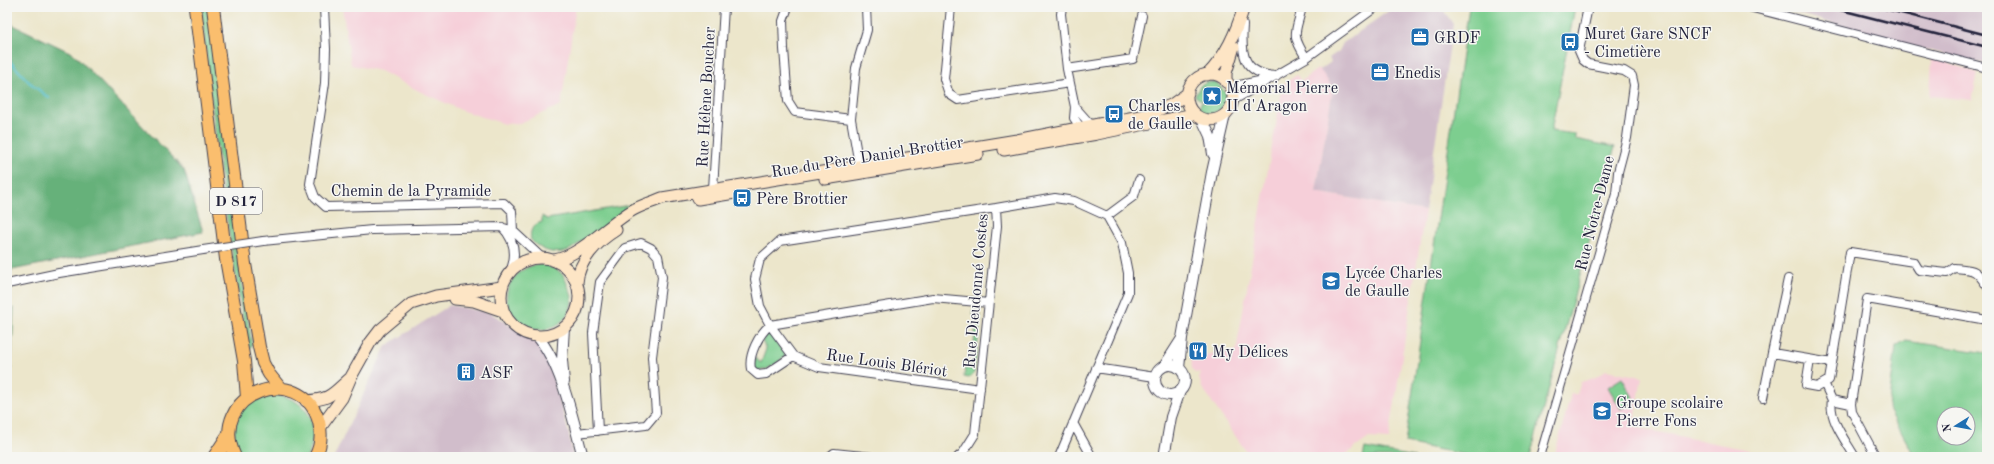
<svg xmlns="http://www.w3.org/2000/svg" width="1994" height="464" viewBox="0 0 1994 464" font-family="'Old Standard TT',serif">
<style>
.built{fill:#f6cfd9}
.industrial{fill:#d1bdcb}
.green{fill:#7dce8f;stroke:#507865;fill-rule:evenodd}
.forest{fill:#66b17a;stroke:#446a5a}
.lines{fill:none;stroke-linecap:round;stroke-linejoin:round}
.stream{stroke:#4dbbc5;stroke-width:2.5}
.minor-casing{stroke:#403f51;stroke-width:10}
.tertiary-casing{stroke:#403f51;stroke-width:12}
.secondary-casing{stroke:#403f51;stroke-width:13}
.primary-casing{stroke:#403f51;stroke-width:14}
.motorway-casing{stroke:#403f51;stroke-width:16}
.minor{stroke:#fff;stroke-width:8}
.tertiary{stroke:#fff;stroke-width:10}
.secondary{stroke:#fde5c5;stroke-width:11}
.primary{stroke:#fabe6e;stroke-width:12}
.motorway{stroke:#fabe6e;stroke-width:14}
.rail{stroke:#22223b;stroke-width:2.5}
.minor-bridge-casing{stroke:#403f51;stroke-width:10;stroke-linecap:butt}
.minor-bridge{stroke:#fff;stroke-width:8}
.labels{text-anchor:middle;stroke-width:3;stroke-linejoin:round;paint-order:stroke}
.shield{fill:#f6f6f2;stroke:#626272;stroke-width:1}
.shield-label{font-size:15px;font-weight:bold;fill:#22223b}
.poi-label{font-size:16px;fill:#22223b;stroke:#f6f6f2;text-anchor:start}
.street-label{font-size:16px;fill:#22223b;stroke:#f6f6f2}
</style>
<rect width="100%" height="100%" fill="#f6f6f2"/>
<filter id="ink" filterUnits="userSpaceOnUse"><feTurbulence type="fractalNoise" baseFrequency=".025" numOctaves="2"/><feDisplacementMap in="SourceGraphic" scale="8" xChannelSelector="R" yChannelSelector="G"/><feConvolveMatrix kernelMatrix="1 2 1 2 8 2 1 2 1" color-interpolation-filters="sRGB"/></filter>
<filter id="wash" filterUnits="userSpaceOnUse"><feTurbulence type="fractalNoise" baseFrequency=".012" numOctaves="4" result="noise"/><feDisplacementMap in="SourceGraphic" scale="16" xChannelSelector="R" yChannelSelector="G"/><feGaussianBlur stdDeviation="0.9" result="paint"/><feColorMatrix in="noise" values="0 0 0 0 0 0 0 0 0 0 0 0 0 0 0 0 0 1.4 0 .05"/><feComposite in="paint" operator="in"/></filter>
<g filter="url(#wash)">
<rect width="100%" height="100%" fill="#ece6cb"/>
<!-- built -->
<path class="built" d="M342,7H576L561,105L520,123L505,124L463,111L421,92L380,71L351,65Z
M1932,58L1978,73L1972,100L1930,96Z
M1319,68L1333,88L1316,192L1425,211L1389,439L1369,438L1342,457H1250L1202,388L1199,378L1201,372L1195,373L1192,369L1191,357L1236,351L1283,84L1297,75L1301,81Z
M1606,370L1642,377L1634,427L1749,450L1750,457H1554L1571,394H1577L1581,382L1594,378Z"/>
<!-- industrial -->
<path class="industrial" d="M1394,7H1441L1453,24L1425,211L1316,192L1333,88L1320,70L1331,62L1329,58L1339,51L1343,43Z
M1775,7H1973L1987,10V64L1914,47Z
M450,305L491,313L544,348L569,434L573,457H334L386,346Z"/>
<!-- green -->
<path class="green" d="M201,7H208L233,225L252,345L250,348L248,346C227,234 213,120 201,7Z
M1469,7H1575L1551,131L1575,134V139L1615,147L1530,457H1477L1405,443Z
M1208,82L1217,83L1226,93L1224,107L1213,114L1204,113L1199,110L1201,102L1215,101L1214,94H1209L1207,99L1201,100L1195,96L1200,86Z
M636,204L571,249C557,256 542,252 531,240C529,231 533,224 542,222V216L547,219Z
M541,264C552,266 562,270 566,281C568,287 573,295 572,301C569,331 529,340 513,316C496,293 515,266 541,264Z
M14,308L7,457V310Z
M973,309L978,311L981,318L974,373L969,378L964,377L965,367L971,369L977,317L972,314Z
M766,334L771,335L785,354V357C776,363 765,374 755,369L754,362L755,358L761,363L766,349L762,341Z
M1906,341L1987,353V457H1915L1888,408L1896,347ZM1944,414H1968V438H1944Z
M1622,378L1635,401L1621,409L1608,387Z
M270,394C307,397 323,424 307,457H242C230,442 233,417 247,405C254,399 262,397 270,394Z
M1365,448L1415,457H1363Z"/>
<!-- forest -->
<path class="forest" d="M7,22L74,54L184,170L203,232L7,271Z"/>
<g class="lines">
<!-- stream -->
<path class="stream" d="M7,58L29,82L49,98"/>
</g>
</g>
<g filter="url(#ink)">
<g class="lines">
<defs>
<path id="minor" d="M324,7L326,49L325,83L310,184L315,197L326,207L504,203L512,211L513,231
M788,7L783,21L784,49L788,101L795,112L851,119
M951,7L944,79L949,94L958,100L1070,83
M1062,7L1061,14L1067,69L1075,107L1074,118L1080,127L1085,129
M1302,7C1296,34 1290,32 1306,58
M1749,7L1987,68
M1243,25C1241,53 1242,74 1276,76
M1067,69L1133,59L1142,16
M1230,87L1264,80
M1232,101L1306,58L1376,7
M1075,107L1091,125
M859,165L851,119L856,68L867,30L866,7
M713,189L724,7
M1107,216L1134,196L1139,180
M502,227C515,240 517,255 510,272
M263,241L372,230L501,227L513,231L542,258
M1788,279L1772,353L1832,363L1850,252L1914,262L1919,270L1947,273L1954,268C1974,270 1975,268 1987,286
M7,284L59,273L203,250
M793,356L766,374L758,375L751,369C748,355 759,334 770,325L933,298L989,303
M1810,360L1806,385L1817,387L1829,380L1832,363
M1096,368L1155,377
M1824,383L1832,400
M980,389L819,367L793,356L770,325L760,306L755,279L760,259L780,241L996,208
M1763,398L1772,353
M1851,404L1832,400C1828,419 1846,441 1855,457
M1073,423L1092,457
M577,433L646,425L656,413L652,357L662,277L658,256L651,248L641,243L625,248L600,282L593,333L598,431
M829,457L834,453L872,457
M958,457L963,453L975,434L997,226L996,208L1055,198L1074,201L1107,216L1122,243L1128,273V293L1059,457
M1540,457L1616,194L1618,172L1627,138L1634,85L1632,76L1624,71L1588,64L1583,60L1579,51L1588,7
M1876,457L1852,412L1851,404L1867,299L1987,320"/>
<path id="tertiary" d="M1202,119L1210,136L1213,154
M564,328L562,360L564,382
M537,336C562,365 573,420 583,457
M1165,365L1181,340
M1155 380a15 15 0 1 1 30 0a15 15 0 1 1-30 0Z
M1179,368L1182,338L1212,172L1225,115
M1164,457L1171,417L1180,391"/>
<path id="secondary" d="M1187 97a23 23 0 1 1 46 0a23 23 0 1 1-46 0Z
M1207,75C1226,56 1236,32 1244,7
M1226,82V73L1234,47
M1004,150L1097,134L1194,114
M825,179L978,154
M698,199L741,192
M501 297a39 39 0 1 1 78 0a39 39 0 1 1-78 0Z
M554,260C579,257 610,223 633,210C642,205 653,202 662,198L1017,140L1145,115L1171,105L1188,93
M577,283C578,261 598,241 616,230
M455,299L474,301L503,311
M306,401C331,399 331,395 349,379
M320,428L342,398L351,377L370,343L380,330L411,304L436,296L502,287"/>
<path id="primary" d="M195,7L226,259L244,361L247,398
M213,7L245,264L259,347L263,363L269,374L281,389
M235,457C205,392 302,360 319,422C322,434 321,446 315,457"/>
<path id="motorway" d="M215,457L228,437"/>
</defs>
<!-- minor casing -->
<use href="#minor" class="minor-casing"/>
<!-- tertiary casing -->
<use href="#tertiary" class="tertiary-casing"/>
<!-- secondary casing -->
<use href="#secondary" class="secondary-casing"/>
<!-- primary casing -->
<use href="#primary" class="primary-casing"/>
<!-- motorway casing -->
<use href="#motorway" class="motorway-casing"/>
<!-- minor -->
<use href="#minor" class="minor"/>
<!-- tertiary -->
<use href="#tertiary" class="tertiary"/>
<!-- secondary -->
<use href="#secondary" class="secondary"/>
<!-- primary -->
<use href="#primary" class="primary"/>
<!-- motorway -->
<use href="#motorway" class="motorway"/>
<!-- rail -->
<path class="rail" d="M1829,7L1987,47
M1878,7L1987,35"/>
<defs>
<path id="minor-bridge" d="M203,250L263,241"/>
</defs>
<!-- minor-bridge casing -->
<use href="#minor-bridge" class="minor-bridge-casing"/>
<!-- minor-bridge -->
<use href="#minor-bridge" class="minor-bridge"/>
</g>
</g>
<!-- icons -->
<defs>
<symbol id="office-square" viewBox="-11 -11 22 22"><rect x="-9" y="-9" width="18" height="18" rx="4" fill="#1f6fb2" stroke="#f6f6f2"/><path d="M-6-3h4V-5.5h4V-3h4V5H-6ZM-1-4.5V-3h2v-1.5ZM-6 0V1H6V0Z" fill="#fff"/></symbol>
<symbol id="bus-square" viewBox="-11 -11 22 22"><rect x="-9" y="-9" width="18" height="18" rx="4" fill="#1f6fb2" stroke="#f6f6f2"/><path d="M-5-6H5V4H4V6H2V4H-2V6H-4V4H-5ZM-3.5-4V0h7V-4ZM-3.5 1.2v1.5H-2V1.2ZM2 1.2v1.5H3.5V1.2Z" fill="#fff"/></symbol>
<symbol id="sight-square" viewBox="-11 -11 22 22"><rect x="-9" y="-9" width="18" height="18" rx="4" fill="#1f6fb2" stroke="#f6f6f2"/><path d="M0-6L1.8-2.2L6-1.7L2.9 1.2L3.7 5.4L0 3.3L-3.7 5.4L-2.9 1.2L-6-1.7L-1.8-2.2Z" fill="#fff"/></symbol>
<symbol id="school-square" viewBox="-11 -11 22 22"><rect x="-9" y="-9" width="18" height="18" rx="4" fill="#1f6fb2" stroke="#f6f6f2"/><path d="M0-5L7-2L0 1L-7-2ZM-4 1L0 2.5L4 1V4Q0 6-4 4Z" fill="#fff"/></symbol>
<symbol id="restaurant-square" viewBox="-11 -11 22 22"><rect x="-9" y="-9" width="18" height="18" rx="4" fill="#1f6fb2" stroke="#f6f6f2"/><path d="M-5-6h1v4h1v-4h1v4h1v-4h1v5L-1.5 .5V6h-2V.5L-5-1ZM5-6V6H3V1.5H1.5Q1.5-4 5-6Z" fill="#fff"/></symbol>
<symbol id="building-square" viewBox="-11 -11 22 22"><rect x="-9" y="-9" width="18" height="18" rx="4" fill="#1f6fb2" stroke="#f6f6f2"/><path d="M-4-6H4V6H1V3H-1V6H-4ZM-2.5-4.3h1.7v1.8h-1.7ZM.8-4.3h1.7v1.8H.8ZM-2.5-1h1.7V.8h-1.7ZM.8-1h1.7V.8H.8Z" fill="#fff"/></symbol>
</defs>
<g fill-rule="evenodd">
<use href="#office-square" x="1409" y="26" width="22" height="22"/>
<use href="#bus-square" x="1559" y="31" width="22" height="22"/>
<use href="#office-square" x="1369" y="61" width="22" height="22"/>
<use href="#sight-square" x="1201" y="85" width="22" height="22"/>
<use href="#bus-square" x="1103" y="103" width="22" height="22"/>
<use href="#bus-square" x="731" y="187" width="22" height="22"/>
<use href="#school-square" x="1320" y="270" width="22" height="22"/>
<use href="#restaurant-square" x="1187" y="340" width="22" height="22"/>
<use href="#building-square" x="455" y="361" width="22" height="22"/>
<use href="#school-square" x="1591" y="400" width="22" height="22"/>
</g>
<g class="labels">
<!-- shield labels -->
<rect class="shield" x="210" y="188" width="52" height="26" rx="3"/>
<g class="shield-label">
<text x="236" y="206">D 817</text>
</g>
<!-- poi labels -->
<g class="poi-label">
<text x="1584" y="39">Muret Gare SNCF<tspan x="1584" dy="18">- Cimetière</tspan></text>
<text x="1434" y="43">GRDF</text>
<text x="1394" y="78">Enedis</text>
<text x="1226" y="93">Mémorial Pierre<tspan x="1226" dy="18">II d'Aragon</tspan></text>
<text x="1128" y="111">Charles<tspan x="1128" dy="18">de Gaulle</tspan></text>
<text x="756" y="204">Père Brottier</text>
<text x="1345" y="278">Lycée Charles<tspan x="1345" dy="18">de Gaulle</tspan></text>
<text x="1212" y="357">My Délices</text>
<text x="480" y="378">ASF</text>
<text x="1616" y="408">Groupe scolaire<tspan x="1616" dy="18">Pierre Fons</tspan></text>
</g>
<!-- street labels -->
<g class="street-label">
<text transform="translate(705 97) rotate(-87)" y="6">Rue Hélène Boucher</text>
<text transform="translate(867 156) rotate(-9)" y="6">Rue du Père Daniel Brottier</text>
<text x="411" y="196">Chemin de la Pyramide</text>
<text transform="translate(1594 213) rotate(-76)" y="6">Rue Notre-Dame</text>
<text transform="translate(975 291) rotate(-85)" y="6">Rue Dieudonné Costes</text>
<text transform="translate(887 362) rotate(8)" y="6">Rue Louis Blériot</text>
</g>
</g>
<!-- margin -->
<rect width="1994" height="464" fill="none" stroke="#f6f6f2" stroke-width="24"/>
<!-- north arrow -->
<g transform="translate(1956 426) rotate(259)"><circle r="19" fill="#f6f6f2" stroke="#a1a1a9"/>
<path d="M0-3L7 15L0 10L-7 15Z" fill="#1f6fb2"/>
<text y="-6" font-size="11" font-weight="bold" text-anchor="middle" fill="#22223b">N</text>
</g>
</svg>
